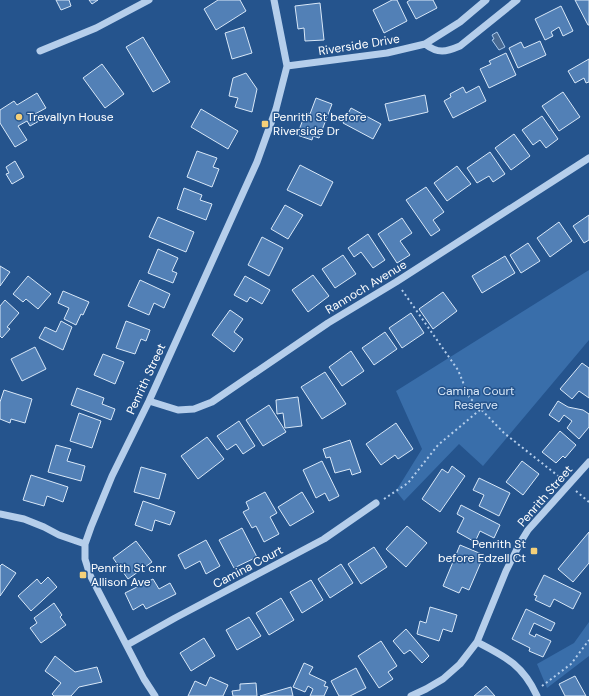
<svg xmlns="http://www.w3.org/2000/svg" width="589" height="696" viewBox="0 0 589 696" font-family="'DM Sans',sans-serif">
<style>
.green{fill:#396eaa}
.water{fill:#496a92;stroke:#a9c9ec}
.building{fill:#5280b6;stroke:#d9e8f8}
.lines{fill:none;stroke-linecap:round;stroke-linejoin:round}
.path{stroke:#b5ceeb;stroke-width:2;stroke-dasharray:2 3;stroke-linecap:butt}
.minor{stroke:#b5ceeb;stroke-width:7}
.poi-dot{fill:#f5d079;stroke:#25548d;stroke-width:1.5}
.labels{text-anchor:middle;stroke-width:3;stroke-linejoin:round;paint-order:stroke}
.street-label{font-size:12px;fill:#fff;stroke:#25548d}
.poi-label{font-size:12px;fill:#fff;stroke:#25548d;text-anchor:start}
.park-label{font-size:12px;fill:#d9e8f8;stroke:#25548d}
</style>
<rect width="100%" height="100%" fill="#25548d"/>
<!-- green -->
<path class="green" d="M589,270V340L483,466L459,444L404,501L396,491L422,449L396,391Z
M589,622V656L547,688L537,664L574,643Z"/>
<!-- water -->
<path class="water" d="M497,32L505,47L499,50L492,40L494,39L492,35Z"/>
<!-- building -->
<path class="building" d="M56,0H69L71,6L61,10Z
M89,0H98L92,4Z
M218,0H240L246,11L216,30L204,9Z
M392,0H397L407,21L384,33L373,10Z
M410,0H433L437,8L416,19L407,2Z
M575,0H589V25H588Z
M320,3L324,40L305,41L304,28L298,29L295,6Z
M561,6L573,31L563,36L559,27L551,32L553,36L545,40L535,19Z
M244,27L252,53L232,59L225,33Z
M143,37L170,82L153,92L126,47Z
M540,41L546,55L518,68L509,48L521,42L524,48Z
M506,53L516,75L489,88L480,69L491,64L489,61Z
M589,59V82L586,83L584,78L575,83L568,71Z
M102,64L124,94L105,108L83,78Z
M246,73L257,89L252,112L235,107L238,98L229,96L233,78Z
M479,86L486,101L453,118L444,101L451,97L450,94L463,87L466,93Z
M563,92L580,117L559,131L542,106Z
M37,93L46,108L35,114L39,121L30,126L27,121L18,126L27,140L15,147L0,123V110L14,101L17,105Z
M425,95L428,112L389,121L385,104Z
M316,98L332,104L319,138L313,136L312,140L297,135L306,112L310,114Z
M351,108L381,124L373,139L343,123Z
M201,109L238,131L228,149L191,127Z
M542,116L558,139L546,148L540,140L533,145L522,130Z
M514,134L530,156L511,170L495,148Z
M197,151L217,158L213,167L219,169L212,187L187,177Z
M490,152L505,174L493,182L489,176L477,183L467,168Z
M15,161L24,177L12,184L6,174L9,173L6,167Z
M300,165L333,182L321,206L287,190Z
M457,166L471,184L447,201L434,183Z
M426,187L444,212L433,220L440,230L431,236L406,200Z
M184,188L202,195L200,200L212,204L206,220L177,209Z
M285,205L303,215L288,239L271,229Z
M589,215V240L584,243L573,226Z
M158,217L194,232L186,252L149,237Z
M402,218L412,233L400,241L410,255L397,263L378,234Z
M559,222L572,241L550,257L537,238Z
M368,234L385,260L373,268L361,252L354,257L348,248Z
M262,237L283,248L269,276L248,265Z
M528,243L540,261L521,273L510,255Z
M158,249L178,258L172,271L177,273L173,283L148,273Z
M343,255L356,274L335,288L322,269Z
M505,256L515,273L482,293L472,276Z
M0,266L10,272L0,286Z
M313,275L329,296L308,312L292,290Z
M28,276L51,294L38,309L26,299L23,302L13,294Z
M245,276L270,290L262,304L250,297L247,302L234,295Z
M140,280L170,294L164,308L154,303L149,315L128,306Z
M63,291L89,302L83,315L81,314L76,325L64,319L69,308L58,303Z
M443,292L457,311L433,329L419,309Z
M5,300L19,313L7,327L10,329L2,338L0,336V306Z
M230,310L243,319L234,332L243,339L234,352L212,335Z
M411,313L424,333L402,348L389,328Z
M61,321L72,327L63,350L39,338L45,327L56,332Z
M126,321L150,330L146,341L141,339L135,354L116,348Z
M385,332L397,349L374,365L362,348Z
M35,347L46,369L22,381L11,359Z
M351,351L364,371L342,386L329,367Z
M103,354L124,362L115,384L94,375Z
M582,363L589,368V398L579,391L572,399L560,389Z
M325,372L346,404L322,419L301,387Z
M77,388L104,398L102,404L115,409L111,420L71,405Z
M4,390L32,399L25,423L11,419L10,423L0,419V402Z
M298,397L302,426L285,428L283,413L277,414L276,400Z
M558,401L568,407L583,410L589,414V427L579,439L567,428L572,421L564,415L559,422L549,415Z
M269,405L286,432L263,446L246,420Z
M79,413L101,421L92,448L70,441Z
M239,421L255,446L243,454L236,444L227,450L217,436Z
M396,423L413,449L398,459L395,455L381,465L366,444Z
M560,431L576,445L565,458L563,456L556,463L542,452Z
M207,437L224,459L198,479L181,456Z
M350,440L361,472L352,475L350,469L335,473L330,457L326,458L323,449Z
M56,445L71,449L67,461L85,466L81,481L48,472Z
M322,461L339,496L329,501L325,493L316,498L303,470Z
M522,461L539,474L523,495L506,482Z
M452,466L465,476L440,512L422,499L442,469L448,473Z
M141,467L166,474L159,499L134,492Z
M31,475L68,487L63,502L47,496L44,506L23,500Z
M479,478L510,493L499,516L479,506L484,495L473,490Z
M265,492L277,513L270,517L279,534L264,542L256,526L252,528L243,512L249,509L246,502Z
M302,492L314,512L290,526L278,507Z
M143,501L175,512L170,525L155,520L152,531L135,525Z
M461,505L500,525L494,538L480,531L475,542L457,532L464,518L457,514Z
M407,526L427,543L406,567L386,549Z
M242,528L257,557L234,568L219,540Z
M589,532V563L573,582L558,569Z
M206,540L220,566L206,574L200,561L185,569L178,555Z
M136,541L152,562L128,579L113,558Z
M460,545L484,555L469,590L462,587L459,593L443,586Z
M374,547L387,567L361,584L348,564Z
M2,564L16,573L0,596V566Z
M341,564L353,583L330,598L318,579Z
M544,575L581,593L573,609L554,599L550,607L535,600L537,596L534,595Z
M48,577L57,587L31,611L18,596L37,579L41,584Z
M153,579L159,589L170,583L176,594L146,609L143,604L133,610L125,593Z
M311,580L323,600L302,613L290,592Z
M281,598L294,620L269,635L256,613Z
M54,603L62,615L60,617L66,625L41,643L30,628L37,623L34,618Z
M430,607L457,615L452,632L443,629L439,641L417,634L420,621L426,623Z
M526,609L555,623L551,631L534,623L529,634L535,637L536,634L551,641L543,657L529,651L530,648L512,639Z
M249,617L261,636L237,650L226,630Z
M406,629L429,656L422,663L410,650L404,654L393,641Z
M204,638L215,656L191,671L180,653Z
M381,641L397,666L388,672L393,679L379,688L358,656Z
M55,656L75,672L97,667L102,682L79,687L71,696H54L52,694L61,683L45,671Z
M304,663L313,667L309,674L326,682L324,686L328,687L324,696H310L313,689L308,686L305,692L293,687Z
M356,668L366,688L350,696H339L331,681Z
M575,676L586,696H565L559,684Z
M210,677L228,685L223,696H188L195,681L206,686Z
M256,683L257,696H233L232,691L240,690V684Z
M486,686L495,696H474Z
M291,687L293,696H260Z"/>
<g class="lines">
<!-- path -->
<path class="path" d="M402,290L458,370L469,397L504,433L562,479
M576,491L589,502
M384,499L408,483L438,445L481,409
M542,686L571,664L589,640"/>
<!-- minor -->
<path class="minor" d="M274,0L287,66L387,53L425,44L460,22L486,0
M425,44C438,54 446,52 460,46L517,0
M40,51L96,28L149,0
M149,401L178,410L194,409L212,402L328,323L396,282L589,158
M0,514L24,519L44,527L59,535L85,544
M477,642C506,657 523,665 537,696
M127,645L175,618L324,539L376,503
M155,696L144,679L90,575L85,559V544L91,527L112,476L149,401L257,162L276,109L287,66
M411,696L426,689L443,679L460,664L477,642L506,571L520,543L528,530L589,462"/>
</g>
<!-- markers -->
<g class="poi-dot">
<circle cx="19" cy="117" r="4"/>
<rect x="261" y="120" width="8" height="8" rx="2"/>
<rect x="530" y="547" width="8" height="8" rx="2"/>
<rect x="79" y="571" width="8" height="8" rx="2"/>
</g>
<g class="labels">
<!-- street labels -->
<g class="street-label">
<text transform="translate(359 45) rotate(-9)" y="4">Riverside Drive</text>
<text transform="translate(366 287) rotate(-31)" y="4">Rannoch Avenue</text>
<text transform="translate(146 379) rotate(-65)" y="4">Penrith Street</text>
<text transform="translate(545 496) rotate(-49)" y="4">Penrith Street</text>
<text transform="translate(248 567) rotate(-28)" y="4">Camina Court</text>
</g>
<!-- poi labels -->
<g class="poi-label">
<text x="27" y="121">Trevallyn House</text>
<text x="273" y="121">Penrith St before<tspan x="273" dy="14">Riverside Dr</tspan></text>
<text x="526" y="548" text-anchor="end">Penrith St<tspan x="526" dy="14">before Edzell Ct</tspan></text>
<text x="91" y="572">Penrith St cnr<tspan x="91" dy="14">Allison Ave</tspan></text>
</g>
<!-- park labels -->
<g class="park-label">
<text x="476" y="395">Camina Court<tspan x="476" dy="14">Reserve</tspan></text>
</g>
</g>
</svg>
